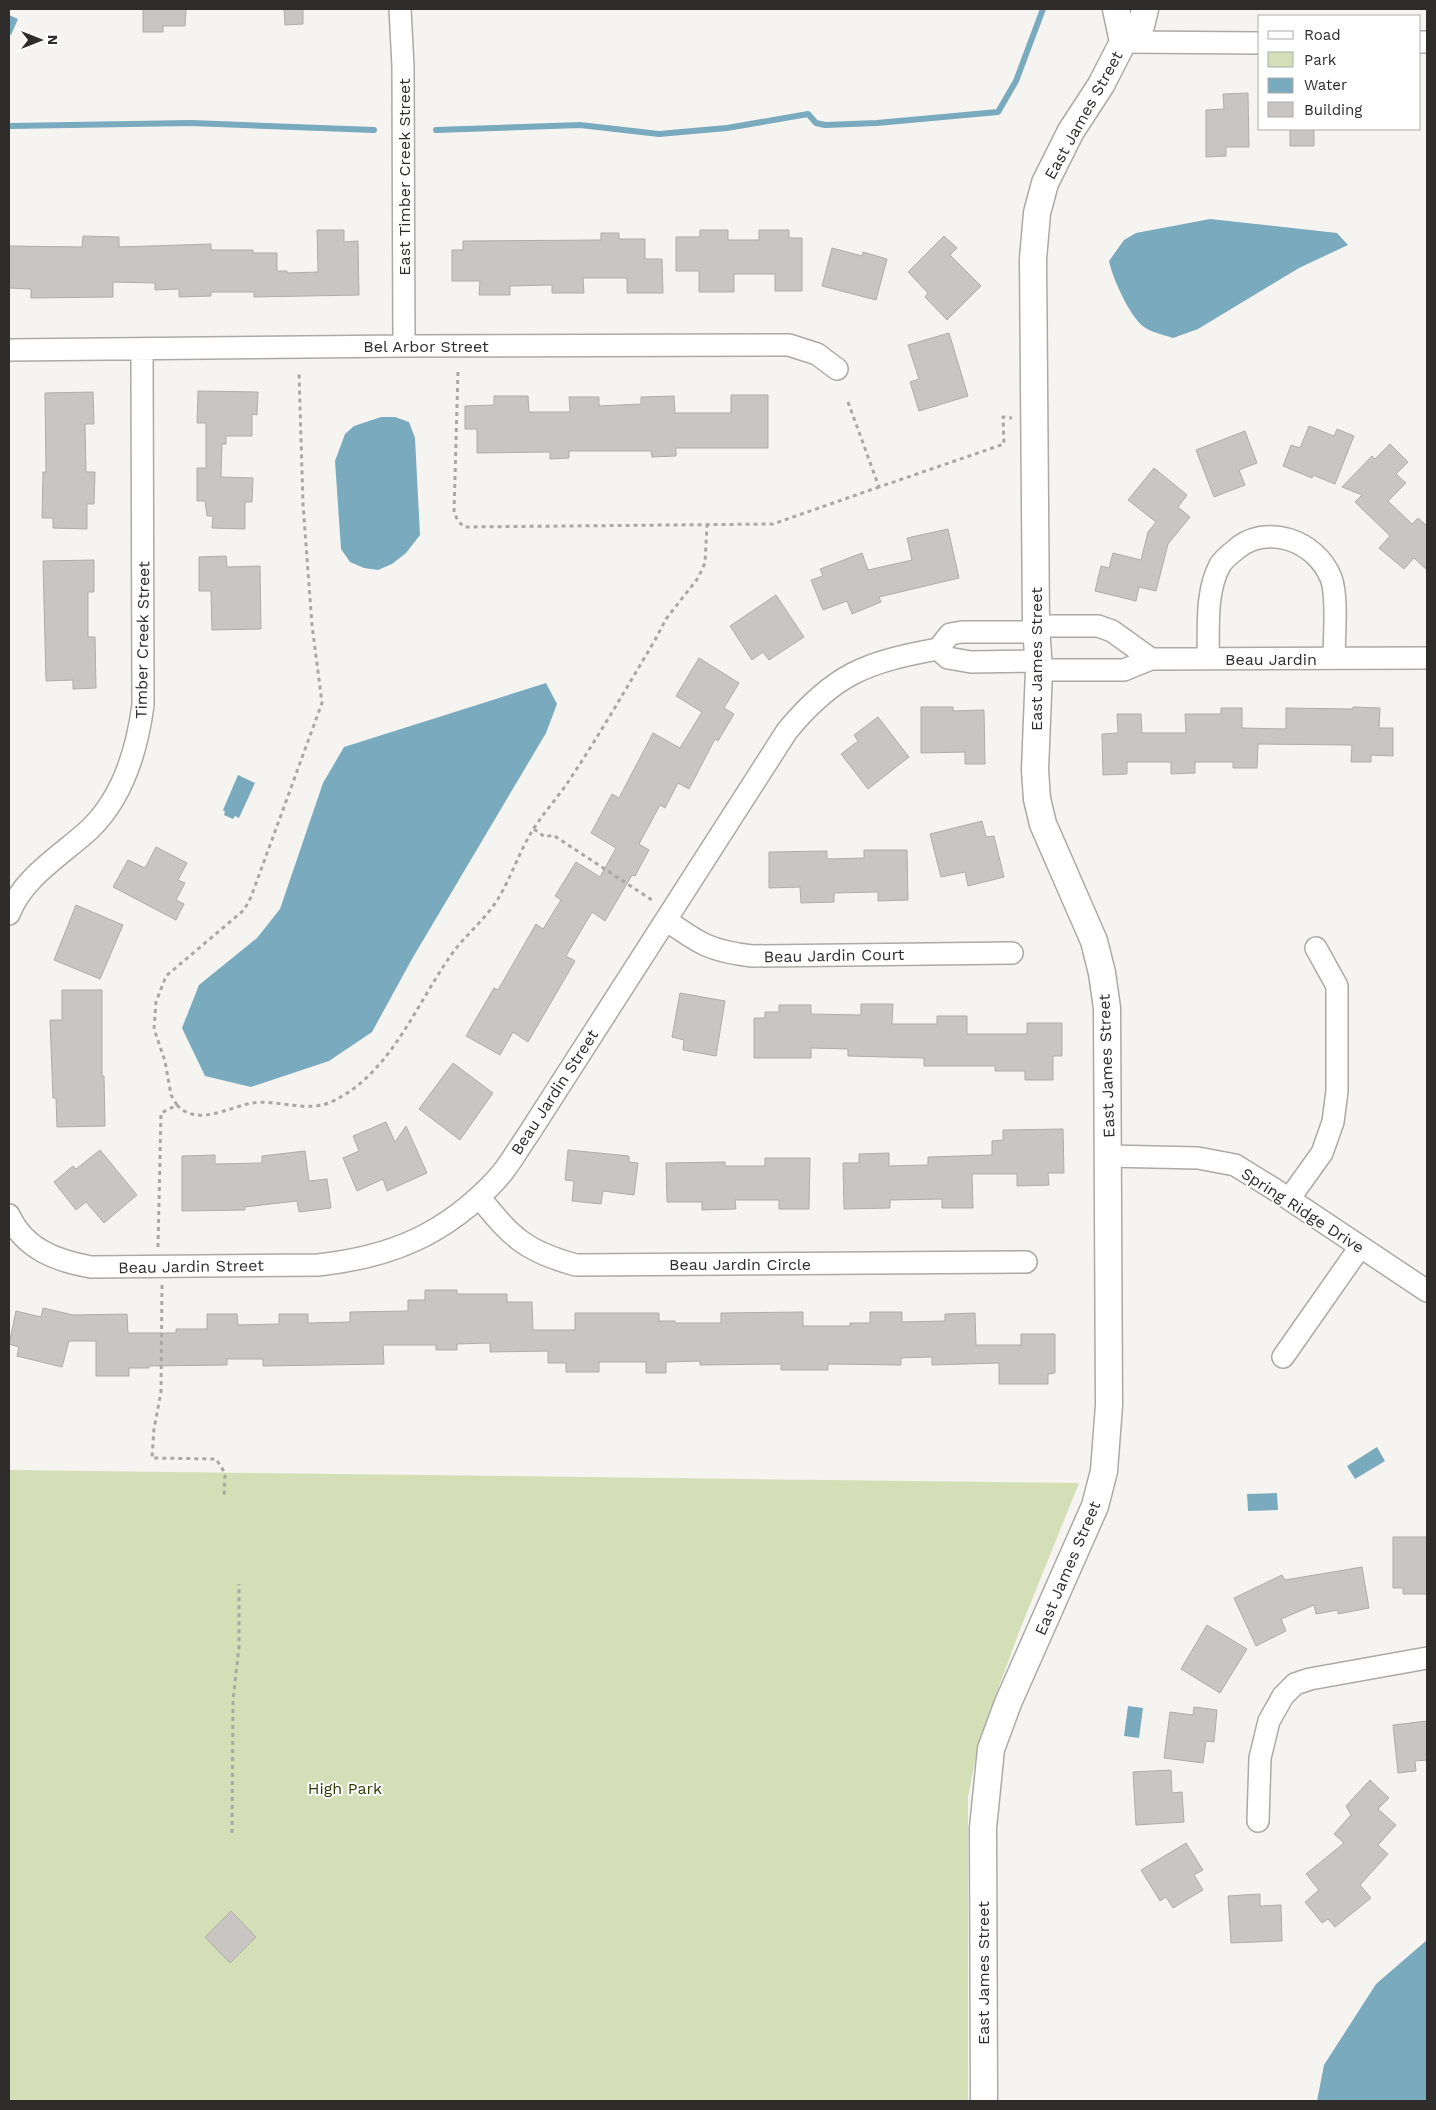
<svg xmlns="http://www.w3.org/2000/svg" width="1436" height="2110" viewBox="0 0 1436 2110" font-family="'Work Sans',sans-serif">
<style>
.green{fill:#d4dfb7}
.water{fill:#79aabe}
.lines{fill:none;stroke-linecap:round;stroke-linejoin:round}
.stream{stroke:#79aabe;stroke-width:6}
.building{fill:#c8c5c2;stroke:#afacaa}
.minor-casing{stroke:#aca9a6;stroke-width:24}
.tertiary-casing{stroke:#aca9a6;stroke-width:29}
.path{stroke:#aaa8a6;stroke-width:3;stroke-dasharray:4 4;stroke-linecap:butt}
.minor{stroke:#fff;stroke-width:21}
.tertiary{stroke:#fff;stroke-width:26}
.labels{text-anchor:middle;stroke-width:4;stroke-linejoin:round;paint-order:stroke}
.street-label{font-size:16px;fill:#2e2d2c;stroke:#fff}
.park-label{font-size:16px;fill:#303a06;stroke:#fff}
</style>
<rect width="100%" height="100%" fill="#f6f4f1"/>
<!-- green -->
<path class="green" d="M9,1470L1079,1483L1019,1632L979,1741L968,1797V2101H9Z"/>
<!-- water -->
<path class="water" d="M9,15L18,19L11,35L9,34Z
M1210,219L1337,233L1348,245L1299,268L1198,329L1173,338C1164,335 1151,332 1144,327C1130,317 1112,277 1109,261L1124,240L1136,233Z
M381,417H395L409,422L415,438L420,535L406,553L392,564L378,570L364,568L350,562L341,549L335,461L345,434L354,426Z
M546,683L557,704L546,733L412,959L372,1032L329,1061L251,1087L205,1076L182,1028L199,985L257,938L280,909L323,783L344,747Z
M238,775L255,783L239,818L235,816L233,819L224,815L225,812L223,810Z
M1377,1447L1385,1461L1355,1479L1347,1466Z
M1277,1493L1278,1510L1248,1511L1247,1494Z
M1128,1706L1143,1708L1139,1738L1124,1736Z
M1427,1940V2101H1317L1324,2065L1376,1984Z"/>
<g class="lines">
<!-- stream -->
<path class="stream" d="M9,126L191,123L374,130
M436,130L580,125L659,134L727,128L808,114L816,123L825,125L877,123L998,112L1016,81L1043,9"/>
</g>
<!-- building -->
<path class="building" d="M143,9H186L185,26H163V32H143Z
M284,9H303V24L285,25Z
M1248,93L1249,147H1226V156L1206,157V110L1224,109L1223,94Z
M1290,129H1314V146H1290Z
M317,230H344V242L358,241L359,295L254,297V292H211V296L179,297V289L155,290V283L113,282V297L31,298V289L9,288V246L82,247L83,236L119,237V247L211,244V250H253V253H277V271H287V273L318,272Z
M700,230H728V240H759V230H789V238H802V291H775V274H734V292H699V271H676V237H700Z
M601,233H619V239H645V259H662L663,293H627V278H583L584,293H552V285L510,286V295H479L480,281H452V250H463V241L601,240Z
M944,236L957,248L950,255L981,286L947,320L925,297L928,293L908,272Z
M832,248L862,256L863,252L887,259L876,300L822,286Z
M949,333L968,396L919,411L910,382L919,379L908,345Z
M198,391L258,392L257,415L252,414V436H226V444H222L221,477L253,478L252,502H245V529L212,528L213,516H207L205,501H197V468H206V423H197Z
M93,392L94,424H85L86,472H95L94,504H87V529L53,528V518H42L43,472H46L45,393Z
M731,395H768V448H676V456L652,457L651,451H569V458L550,459V452L477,453V429H465V406L494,405V396H528L529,412H570L569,397H599V406L641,404V397L674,396L675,413H731Z
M1309,426L1334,436L1337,429L1354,436L1335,484L1313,475L1312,478L1283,466L1291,445L1300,448Z
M1245,431L1257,463L1239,470L1245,485L1214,497L1196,450Z
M1390,444L1408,462L1396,474L1406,483L1388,501L1412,524L1418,518L1427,526V570L1414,558L1404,569L1379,548L1390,536L1355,502L1362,495L1342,487L1372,456L1375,459Z
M1154,468L1187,495L1178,507L1190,517L1168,544L1156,591L1139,587L1136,601L1095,591L1101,566L1109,568L1113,553L1141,560L1148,532L1156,522L1128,500Z
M948,529L959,578L879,597L881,602L852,614L847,601L823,610L811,580L823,576L820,569L862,553L868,570L912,560L907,538Z
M226,556L227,567L260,566L261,629L212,630L211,591H199V557Z
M94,560V592H88V637H95L96,688L73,689V680L46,681L43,561Z
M776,595L804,637L769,660L763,652L752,660L730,626Z
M699,658L739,683L724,708L734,714L718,741L715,739L689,789L678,783L665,808L660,805L639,844L649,850L635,876L632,875L605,921L592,912L566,956L575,961L528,1042L513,1032L500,1055L466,1036L494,988L498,990L536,924L543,929L561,900L555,896L576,862L600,877L616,848L591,833L612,794L619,798L653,733L680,748L702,712L676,696Z
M921,707H953V711L984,710L985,764H965V752L921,753Z
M1353,707L1380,708L1379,728H1393V756L1371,755V762H1351L1352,745L1258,744L1257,768H1233V762H1195V773L1171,774V762H1127V774L1103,775L1102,734L1118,733L1117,714H1141L1142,733H1186L1185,714H1221V708H1242V728L1286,729V708L1353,709Z
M878,717L909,757L868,789L841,754L858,741L854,735Z
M982,821L986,837L994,836L1004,877L968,886L965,872L941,877L930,834Z
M156,847L187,863L178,880L185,883L176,900L184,904L176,920L113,887L128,860L145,868Z
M864,850H907L908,900L878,901V892L834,893V902L801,903L800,887L769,888V852L827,851V859L864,858Z
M76,905L123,925L100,979L54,960Z
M62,990H102V1076H104L105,1126L57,1127L56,1098H53L50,1020H62Z
M680,993L725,1001L716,1056L683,1050L684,1040L672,1037Z
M861,1004H893L892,1024H937V1016H967V1034H1027V1023H1062V1056H1053V1080H1025V1071H995V1066H924V1058L848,1056V1049L811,1048V1058H754V1018H765V1012H779V1005H811V1014L861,1015Z
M453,1063L493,1093L460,1140L419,1109Z
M386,1122L395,1142L406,1126L427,1173L387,1191L383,1179L357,1191L343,1158L359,1151L353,1136Z
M1063,1129L1064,1173H1048L1049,1185L1017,1186V1174H972L973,1208H942V1199L890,1200V1208L844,1209L843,1163H859V1154L889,1153V1166L928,1165V1157L992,1155V1141L1003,1140V1130Z
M100,1150L137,1195L104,1223L86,1202L76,1210L54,1182L73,1166L76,1169Z
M568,1150L629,1156V1162L638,1163L634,1195L603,1191L601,1204L572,1201L574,1181L565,1180Z
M305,1151L309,1181L327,1179L331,1208L299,1212L297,1201L245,1207V1210L182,1211V1156L215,1155V1164L262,1163V1156Z
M765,1158H810L809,1209H779V1200H735L736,1209L702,1210V1202H667L666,1163L725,1162V1166H765Z
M425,1290H457V1294H507V1302H532L533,1330H575V1313H659V1321H675V1323H721V1313L803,1312V1326H850V1323H870V1312H902V1322L945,1321V1314L975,1313L976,1345H1021V1334H1055V1373L1048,1374V1384H999V1363L932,1365V1357L901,1358V1365L828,1364V1370H781V1364L700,1365V1361L666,1362V1373H646V1362H599V1372H566V1363H548V1351L490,1352V1343L457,1344V1350H436V1345H383L384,1364L263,1366V1359H227V1365L149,1366V1368H129V1376H96V1341H69L62,1367L17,1356L19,1347L9,1344L16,1311L41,1317L43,1308L73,1315L127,1314L128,1333H176V1329H207V1314H237L238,1325L279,1324V1314H308V1323L350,1322V1312L408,1311V1300H425Z
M1393,1537H1427V1594H1403V1588H1393Z
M1362,1567L1369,1608L1338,1614V1610L1316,1614L1314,1605L1281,1619L1286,1631L1256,1646L1234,1598L1282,1575L1285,1580Z
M1207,1625L1247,1649L1220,1693L1181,1669Z
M1194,1707L1217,1710L1214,1742L1206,1741L1203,1763L1164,1758L1170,1712L1193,1715Z
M1427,1721V1760L1415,1761L1416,1771L1398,1773L1393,1725Z
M1171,1770L1172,1793L1182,1792L1184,1822L1136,1825L1133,1772Z
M1370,1780L1389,1798L1378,1809L1396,1825L1378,1845L1388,1854L1360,1885L1371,1898L1335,1927L1328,1919L1322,1923L1305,1902L1319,1890L1306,1874L1344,1843L1334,1834L1351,1815L1346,1806Z
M1186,1843L1203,1870L1194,1875L1203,1890L1173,1908L1166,1897L1160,1901L1141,1870Z
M1260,1894V1906L1281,1905L1282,1941L1231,1943L1228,1896Z
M231,1911L256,1937L230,1963L205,1937Z"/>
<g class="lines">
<defs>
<path id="minor" d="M400,9L403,66L404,346
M1123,42L1260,43
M1420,42H1427
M9,350L404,346L789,345L817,354L837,369
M1036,626H1098L1112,631L1151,659
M938,649L950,634L962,632H1036
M938,649L948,658L971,662L1038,661
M1208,659C1209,628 1205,593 1220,565C1223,560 1229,555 1234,551C1265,522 1316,540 1331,578C1338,596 1334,638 1334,658
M1039,670H1124L1151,659L1427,658
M9,914C23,877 62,855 90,829C123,797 137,750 143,705L142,349
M666,920C700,944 710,951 752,956L1012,953
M1108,1156L1198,1158L1235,1165L1274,1189L1427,1291
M479,1197C512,1237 524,1251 576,1265L1026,1262
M1289,1199L1322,1153L1333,1122L1337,1091V986L1316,948
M9,1215C24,1249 57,1261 91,1267L318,1265C392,1257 446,1234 497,1179C509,1166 518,1149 528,1135L787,731C834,674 866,662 938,649
M1283,1357L1360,1247
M1258,1821L1260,1758L1269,1721L1283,1696L1295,1684L1310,1679L1427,1658"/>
<path id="tertiary" d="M1116,9L1123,42
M984,2101L983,1828L991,1749L1008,1703L1095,1506L1104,1471L1109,1405L1107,1008L1102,973L1094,941L1043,824L1037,799L1035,770L1039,670L1036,626L1033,259L1037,213L1045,183L1071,131L1101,85L1123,42L1141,26L1145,9"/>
</defs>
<!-- minor casing -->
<use href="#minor" class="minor-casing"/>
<!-- tertiary casing -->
<use href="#tertiary" class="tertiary-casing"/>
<!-- path -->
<path class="path" d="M458,372L454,512L458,521L464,527L773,524L879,487
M848,402L879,487L1004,444L1003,417L1012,418
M534,829L545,837L553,835L655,902
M177,1105C197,1127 229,1107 252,1103C278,1099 307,1113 331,1102C392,1074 417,1001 454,951C467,934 484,920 496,902C511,879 519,851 534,828C545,811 559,796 570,779C600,734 627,687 655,640L666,619L698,578L705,563L707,525
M158,1247L161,1113L177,1105L171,1095L165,1061L154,1029L156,1002L166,976L244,910L251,897L322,703L312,625L303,504L299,373
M162,1285L161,1392L154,1429L152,1458L216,1459L225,1473L224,1497
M232,1833L233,1700L239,1647V1584"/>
<!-- minor -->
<use href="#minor" class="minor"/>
<!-- tertiary -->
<use href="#tertiary" class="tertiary"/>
</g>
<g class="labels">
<!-- street labels -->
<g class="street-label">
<text transform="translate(1083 115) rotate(-61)" y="6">East James Street</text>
<text transform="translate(404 177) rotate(-90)" y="6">East Timber Creek Street</text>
<text x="426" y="352">Bel Arbor Street</text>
<text transform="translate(142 640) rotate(-89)" y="6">Timber Creek Street</text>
<text transform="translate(1036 659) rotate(-90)" y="6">East James Street</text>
<text x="1271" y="665">Beau Jardin</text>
<text transform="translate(834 955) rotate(-1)" y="6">Beau Jardin Court</text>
<text transform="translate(1106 1066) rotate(-92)" y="6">East James Street</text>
<text transform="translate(554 1092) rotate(-57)" y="6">Beau Jardin Street</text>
<text transform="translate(1303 1210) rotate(33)" y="6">Spring Ridge Drive</text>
<text x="740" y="1270">Beau Jardin Circle</text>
<text transform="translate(191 1266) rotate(-1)" y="6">Beau Jardin Street</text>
<text transform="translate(1067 1568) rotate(-67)" y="6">East James Street</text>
<text transform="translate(983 1973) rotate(-90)" y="6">East James Street</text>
</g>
<!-- park labels -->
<g class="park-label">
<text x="345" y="1794">High Park</text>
</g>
</g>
<!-- border -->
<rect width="1436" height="2110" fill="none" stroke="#2e2d2c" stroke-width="20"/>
<!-- legend -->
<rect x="1258" y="15" width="162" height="115" fill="#ffffff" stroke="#ababab"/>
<rect x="1268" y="31" width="25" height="8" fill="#ffffff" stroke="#ababab"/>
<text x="1304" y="40" font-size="15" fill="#2e2d2c">Road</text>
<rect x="1268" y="52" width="25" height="15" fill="#d4dfb7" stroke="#ababab"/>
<text x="1304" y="65" font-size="15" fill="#2e2d2c">Park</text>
<rect x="1268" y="78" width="25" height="15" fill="#79aabe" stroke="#ababab"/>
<text x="1304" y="90" font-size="15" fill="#2e2d2c">Water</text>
<rect x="1268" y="102" width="25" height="15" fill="#c8c5c2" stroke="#ababab"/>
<text x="1304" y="115" font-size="15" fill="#2e2d2c">Building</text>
<!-- north arrow -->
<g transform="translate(40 40) rotate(90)" stroke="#ffffff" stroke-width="4" paint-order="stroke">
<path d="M0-4L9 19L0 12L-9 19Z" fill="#2e2d2c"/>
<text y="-8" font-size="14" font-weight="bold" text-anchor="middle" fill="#2e2d2c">N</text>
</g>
</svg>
